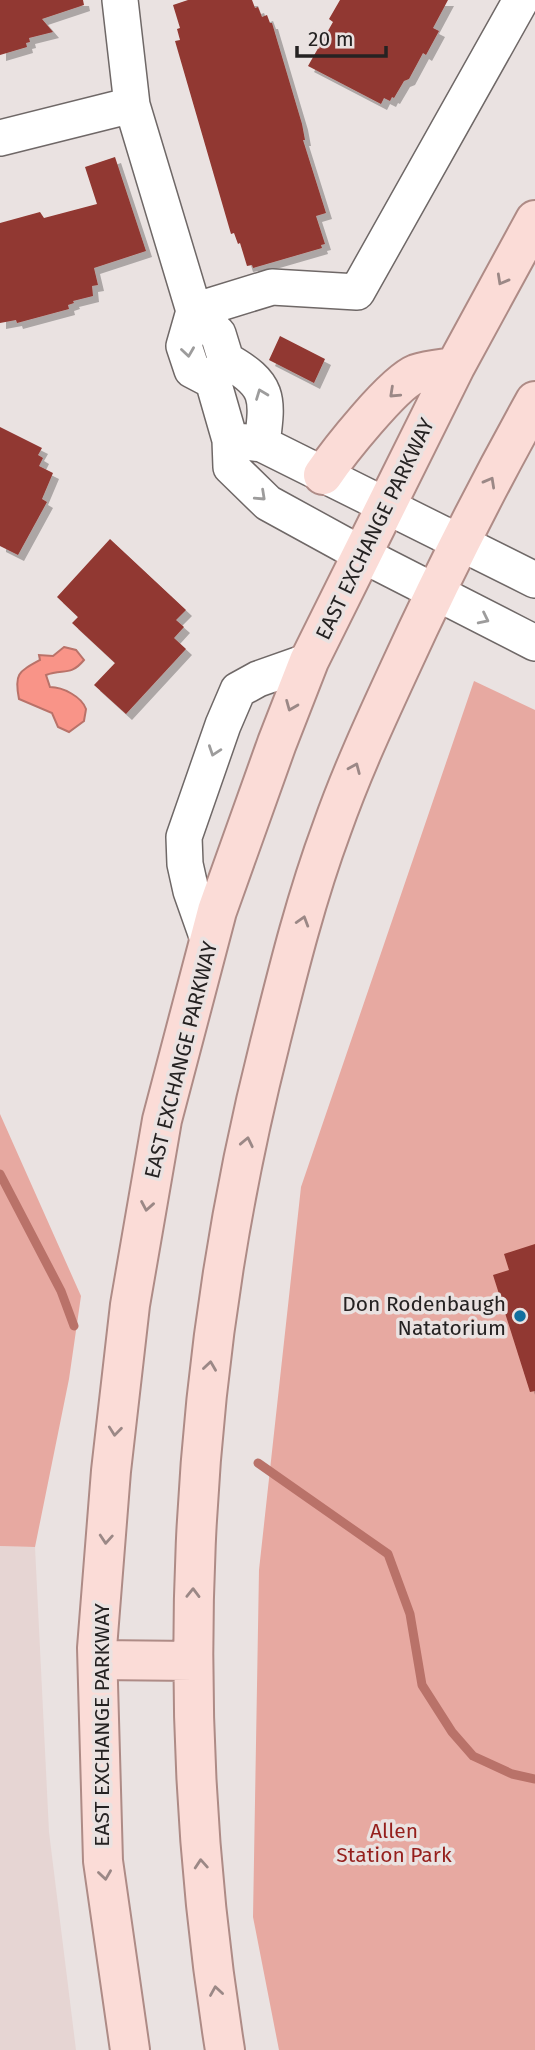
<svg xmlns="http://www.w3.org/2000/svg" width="535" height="2050" viewBox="0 0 535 2050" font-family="'Fira Sans',sans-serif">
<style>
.built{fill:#e6d5d3}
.green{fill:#e7a9a1}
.water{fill:#f99488;stroke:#b97269;stroke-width:2}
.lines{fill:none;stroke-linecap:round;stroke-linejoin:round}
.stream{stroke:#b97269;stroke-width:9}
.building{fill:#913730;filter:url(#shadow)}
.minor-casing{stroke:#6f6867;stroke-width:38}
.major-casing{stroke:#ae8b86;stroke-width:42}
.minor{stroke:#fff;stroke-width:35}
.major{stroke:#fbdcd7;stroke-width:38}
.oneway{stroke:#9b8886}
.oneway2{stroke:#9d9c9c}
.poi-dot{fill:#116f9e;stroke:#eae2e1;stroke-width:2.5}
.labels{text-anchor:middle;stroke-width:7;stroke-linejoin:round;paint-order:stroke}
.street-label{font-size:21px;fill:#252222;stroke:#eae2e1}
.poi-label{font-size:21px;fill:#252222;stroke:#eae2e1;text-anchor:end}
.park-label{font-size:21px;fill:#951f1c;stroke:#eae2e1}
</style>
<defs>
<filter id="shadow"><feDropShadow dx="6" dy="6" stdDeviation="0" flood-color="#0004"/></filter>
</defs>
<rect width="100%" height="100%" fill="#eae2e1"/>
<!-- built -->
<path class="built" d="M0,1546L35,1547L49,1832L76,2050H0Z"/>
<!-- green -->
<path class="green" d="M474,681L535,710V2050H279L253,1917L259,1570L301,1187Z
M0,1114L81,1296L69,1379L35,1547L0,1546Z"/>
<!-- water -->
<path class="water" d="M64,647L76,650L84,660C70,677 63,668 46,675L50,687C63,687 82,697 86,709C86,710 84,720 84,721L69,732L58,727L52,713L19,699C14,674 18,672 40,660L39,655L53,656Z"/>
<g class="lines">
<!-- stream -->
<path class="stream" d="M0,1174L61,1291L74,1326
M258,1463L388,1554L410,1614L422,1685L452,1732L473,1756L512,1774L535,1779"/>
</g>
<!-- building -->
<path class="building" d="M0,0H83L84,5L42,19L53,32L29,38L30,42L26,43L27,47L0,55Z
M188,0H252L255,8L258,7L262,17L267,15L270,23H272L302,124L305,140H303L326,213L316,216L325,244L321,245L322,248L253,268L252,265L247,266L240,243L238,244L234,233L231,234L175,41L180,40L177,29L180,28L173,5Z
M340,0H448L433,28L439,31L426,55L423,53L409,79L404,81L394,98L392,97L390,101L384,98L381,104L308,66L333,22L329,19Z
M115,157L146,251L94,268L98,285L92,286L93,296L73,301L74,303L68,305L69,309L17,323L16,320L0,323V223L40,212L44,218L97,204L85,167Z
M280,336L325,359L314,383L269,360Z
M0,427L42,448L38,455L43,458L39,466L53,473L42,499L47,502L18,555L0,546Z
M110,539L186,610L176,620L184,627L174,638L186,649L126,714L94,685L115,663L72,623L78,617L57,597Z
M535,1244V1391L530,1392L493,1275L509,1270L504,1254Z"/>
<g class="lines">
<defs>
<path id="minor" d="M120,0L132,105
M0,138L132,105L194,311L218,334L226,360L213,381
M194,311L184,346L192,370L213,381L230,440L231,467L268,503L361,554L535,643
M194,311L272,287L357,292L521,0
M226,360C270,385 268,397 262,444
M230,440L262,444L535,580
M209,942L191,891L185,864L184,837L223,725L238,690L258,679L309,661"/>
<path id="major" d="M323,475C338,453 393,383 416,374C428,370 442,369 455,367
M98,1660L193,1661
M130,2050L103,1861L97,1648L111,1471L130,1305L162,1120L217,911L277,743L309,661L455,367L535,220
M225,2050C171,1713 186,1374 270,1043C288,971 306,898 332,828C351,774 375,722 399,670C441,578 486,489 535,401"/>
</defs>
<!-- minor casing -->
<use href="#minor" class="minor-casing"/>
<!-- major casing -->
<use href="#major" class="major-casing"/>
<!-- minor -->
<use href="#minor" class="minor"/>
<!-- major -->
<use href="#major" class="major"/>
</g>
<!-- one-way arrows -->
<defs><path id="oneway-chevron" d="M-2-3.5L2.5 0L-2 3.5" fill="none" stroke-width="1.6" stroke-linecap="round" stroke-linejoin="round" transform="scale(1.75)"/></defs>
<g class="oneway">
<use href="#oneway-chevron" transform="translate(502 280) rotate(119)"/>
<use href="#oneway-chevron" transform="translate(394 393) rotate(137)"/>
<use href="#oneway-chevron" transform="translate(490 482) rotate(-61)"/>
<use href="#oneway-chevron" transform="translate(291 706) rotate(112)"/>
<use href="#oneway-chevron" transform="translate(355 768) rotate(-67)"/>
<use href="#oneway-chevron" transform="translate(303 921) rotate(-73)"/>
<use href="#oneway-chevron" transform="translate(247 1142) rotate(-78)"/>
<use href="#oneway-chevron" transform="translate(147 1206) rotate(100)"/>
<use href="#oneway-chevron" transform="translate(210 1366) rotate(-82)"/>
<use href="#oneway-chevron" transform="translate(115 1431) rotate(96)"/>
<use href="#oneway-chevron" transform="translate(106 1539) rotate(94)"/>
<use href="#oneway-chevron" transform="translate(193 1593) rotate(-89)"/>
<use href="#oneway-chevron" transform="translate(201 1864) rotate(-94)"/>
<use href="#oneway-chevron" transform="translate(105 1875) rotate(82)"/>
<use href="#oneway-chevron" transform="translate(216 1991) rotate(-99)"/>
</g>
<g class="oneway2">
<use href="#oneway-chevron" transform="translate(188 352) rotate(82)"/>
<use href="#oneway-chevron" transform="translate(261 394) rotate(-111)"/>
<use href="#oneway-chevron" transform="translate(261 496) rotate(43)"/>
<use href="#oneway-chevron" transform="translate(484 619) rotate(26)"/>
<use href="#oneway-chevron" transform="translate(214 751) rotate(109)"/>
</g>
<!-- markers -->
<circle class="poi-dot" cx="520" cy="1316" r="7"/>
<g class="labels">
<!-- street labels -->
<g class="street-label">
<text transform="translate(375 529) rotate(-64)" y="7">EAST EXCHANGE PARKWAY</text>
<text transform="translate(181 1060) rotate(-76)" y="7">EAST EXCHANGE PARKWAY</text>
<text transform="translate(102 1725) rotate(-90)" y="7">EAST EXCHANGE PARKWAY</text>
</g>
<!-- poi labels -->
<g class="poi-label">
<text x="506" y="1311">Don Rodenbaugh<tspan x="506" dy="24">Natatorium</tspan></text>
</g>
<!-- park labels -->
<g class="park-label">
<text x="394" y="1838">Allen<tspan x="394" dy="24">Station Park</tspan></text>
</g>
</g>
<!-- scale -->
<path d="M297 46v10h89v-10" fill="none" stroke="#252222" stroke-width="3.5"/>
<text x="308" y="46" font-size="21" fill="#252222" stroke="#eae2e1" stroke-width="5" paint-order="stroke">20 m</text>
</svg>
